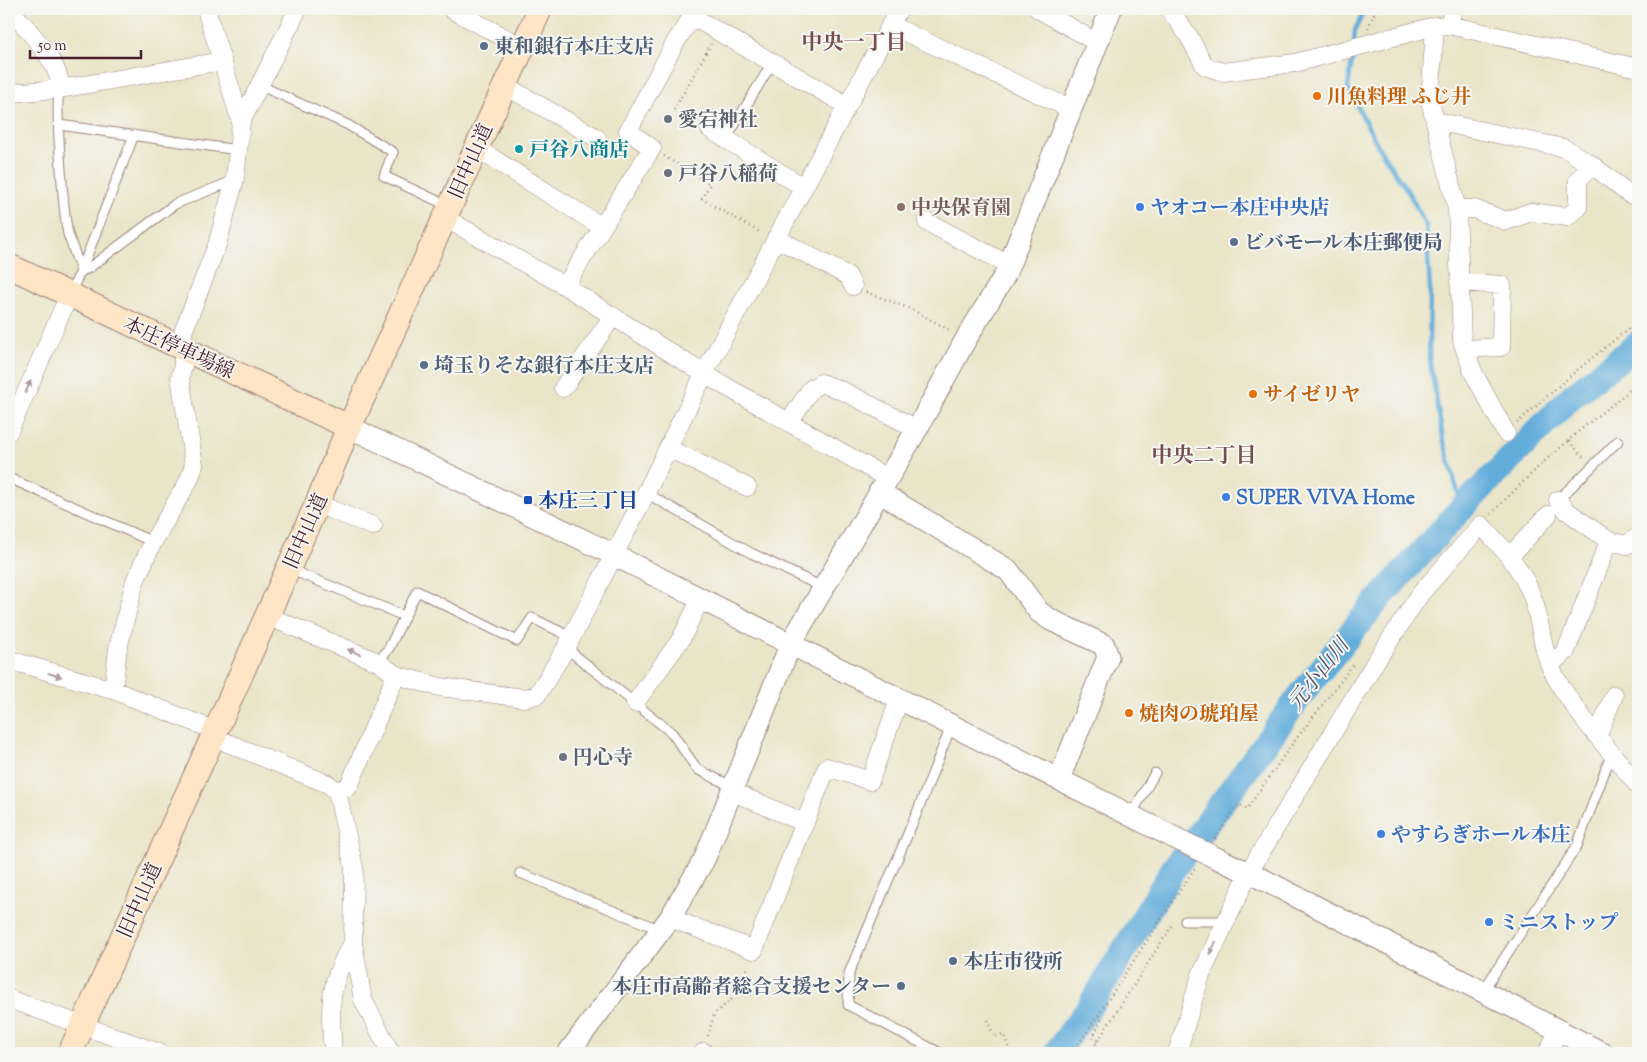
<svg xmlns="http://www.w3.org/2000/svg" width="1647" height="1062" viewBox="0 0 1647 1062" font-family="'Sorts Mill Goudy','Noto Serif JP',serif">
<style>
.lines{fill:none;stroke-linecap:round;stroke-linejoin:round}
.stream{stroke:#63addb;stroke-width:4.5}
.river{stroke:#63addb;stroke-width:26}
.service-casing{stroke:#9a827a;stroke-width:11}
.minor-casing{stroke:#9a827a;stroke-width:19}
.tertiary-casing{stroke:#9a827a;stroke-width:23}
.secondary-casing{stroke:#9a827a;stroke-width:26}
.path{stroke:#9a827a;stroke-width:2.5;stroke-dasharray:1 4;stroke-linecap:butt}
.service{stroke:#fff;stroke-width:9}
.minor{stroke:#fff;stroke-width:18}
.tertiary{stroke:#fff;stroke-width:21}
.secondary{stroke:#fde5c5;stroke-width:24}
.tertiary-bridge-casing{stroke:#9a827a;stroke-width:23;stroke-linecap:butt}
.tertiary-bridge{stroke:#fff;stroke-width:21}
.oneway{fill:#ae9aa0}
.service-dot{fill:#5c6f8a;stroke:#f6f6f2;stroke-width:2}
.food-dot{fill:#e8710a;stroke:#f6f6f2;stroke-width:2}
.worship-dot{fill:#6b7280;stroke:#f6f6f2;stroke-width:2}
.culture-dot{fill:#0f9aa8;stroke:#f6f6f2;stroke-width:2}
.education-dot{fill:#8d6e63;stroke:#f6f6f2;stroke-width:2}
.shop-dot{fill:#3f7fe0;stroke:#f6f6f2;stroke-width:2}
.transit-dot{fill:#1a4fb4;stroke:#f6f6f2;stroke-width:2}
.labels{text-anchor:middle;stroke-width:4;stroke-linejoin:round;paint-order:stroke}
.service-label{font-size:20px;font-weight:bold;fill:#4e5e75;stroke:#f6f6f2;text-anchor:start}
.food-label{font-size:20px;font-weight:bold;fill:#c56008;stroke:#f6f6f2;text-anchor:start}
.worship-label{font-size:20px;font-weight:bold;fill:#5b616d;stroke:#f6f6f2;text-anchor:start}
.culture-label{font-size:20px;font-weight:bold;fill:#0d838f;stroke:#f6f6f2;text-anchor:start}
.street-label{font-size:20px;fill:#4a1f2b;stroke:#f6f6f2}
.education-label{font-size:20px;font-weight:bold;fill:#785e54;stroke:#f6f6f2;text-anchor:start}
.shop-label{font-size:20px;font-weight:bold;fill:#366cbe;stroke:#f6f6f2;text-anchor:start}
.transit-label{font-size:20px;font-weight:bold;fill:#164399;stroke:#f6f6f2;text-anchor:start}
.neighbourhood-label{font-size:21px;font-weight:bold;fill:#774e4a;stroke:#f6f6f2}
.water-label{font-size:21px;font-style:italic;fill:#535169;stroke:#f6f6f2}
</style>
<rect width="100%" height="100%" fill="#f6f6f2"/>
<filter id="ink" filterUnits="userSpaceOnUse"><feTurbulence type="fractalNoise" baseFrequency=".02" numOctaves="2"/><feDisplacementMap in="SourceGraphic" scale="10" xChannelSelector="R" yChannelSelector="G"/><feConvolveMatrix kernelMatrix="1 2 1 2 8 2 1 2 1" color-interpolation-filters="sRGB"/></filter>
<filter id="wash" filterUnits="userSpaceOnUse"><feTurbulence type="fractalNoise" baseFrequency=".0096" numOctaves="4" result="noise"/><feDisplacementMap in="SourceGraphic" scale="20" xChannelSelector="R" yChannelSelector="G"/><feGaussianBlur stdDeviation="1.12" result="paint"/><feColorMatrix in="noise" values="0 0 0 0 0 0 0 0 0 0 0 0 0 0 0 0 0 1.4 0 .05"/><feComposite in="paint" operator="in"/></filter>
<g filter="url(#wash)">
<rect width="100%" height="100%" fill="#eae5c9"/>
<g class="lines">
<!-- stream -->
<path class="stream" d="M1354,43L1355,30L1365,9
M1353,53L1348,88L1379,148L1410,195L1426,226L1430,289L1429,357L1443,438L1462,508"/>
<!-- river -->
<path class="river" d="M1056,1053L1090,1006L1174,868L1303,692L1376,602L1462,508L1571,397L1638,344"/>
</g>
</g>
<g filter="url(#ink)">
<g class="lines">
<defs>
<path id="service" d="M679,9L693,17
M261,86L348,125L393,152L384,176L440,202L446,210
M60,89C54,100 64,217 68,234C72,246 77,259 81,271L70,293
M59,125L238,150
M726,139L772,63
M81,271L89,268L175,204L235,180
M81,271L134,135
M9,478L153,542
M646,493L751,553L822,587
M1558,500L1618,441
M289,569L404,616
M566,648L672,733L697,769L727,784L732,791
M378,662L389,648L417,591L517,641L532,618L571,637
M1131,815L1155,773
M520,873L661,930
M1185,921H1217L1225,924
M1483,991L1577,846L1609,760L1613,754
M940,1053L848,1005L849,973L918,810L952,724"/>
<path id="minor" d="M10,9C26,29 62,63 60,89
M451,9L522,47
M1038,9L1096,42
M1169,9L1188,35L1205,66L1223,72L1295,63L1435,26L1449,25L1638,68
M693,17L846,105
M890,25L1071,109
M1449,25L1453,9
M1435,26L1430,101L1457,209L1462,341L1473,372L1506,433
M504,85L597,138
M9,93L60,89L222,61
M1435,121L1564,148L1592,165L1629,194L1638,197
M241,122L298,9
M710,129L803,187
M476,148L602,227
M1457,209H1474L1506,221L1531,212L1567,217L1578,208V180L1592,165
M447,212L452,222L565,286L704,374L887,478
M927,222L1009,265
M776,238L848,276L853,286
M1459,282L1502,285L1501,347L1465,349
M565,286L652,148L628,131L675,43L697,9
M563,388L613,316
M789,422L811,389L821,383L845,392L917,429
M9,431L69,295
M668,448L747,487
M1558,500L1567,511L1609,541
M317,504L373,526
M1510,556L1548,515
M267,616L378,662L396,675L440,687L524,698L537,695L566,648L646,493L704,374L899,9
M9,660L113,690L216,731
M1550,665L1566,651L1609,541L1627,545L1638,536
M113,690L118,648L135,581L153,542L189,480L194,465L180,377L183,366V332L217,245L235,179L241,122L206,9
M635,703L681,639L701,598
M1598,734L1614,695
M213,737L328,784L337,791L354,868L353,943L363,1000L391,1053
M337,791L349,786L396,675
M733,792L805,823
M670,918L754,950L827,767L870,781L900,697
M9,999L159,1053
M333,1053C330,1008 327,983 353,943
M703,1053L704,1052
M1177,1053L1201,975L1249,872L1376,661L1421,593L1481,525C1502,547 1523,569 1533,599C1541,621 1541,645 1550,666C1570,709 1609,748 1638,786
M1547,1053L1559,1031"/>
<path id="tertiary" d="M349,427L600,548L1175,838
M879,492L1008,570L1039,612L1051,620L1104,645L1108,657L1059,779
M1212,856L1262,879L1603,1053
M568,1053L670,918L705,858L791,643L917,429L966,339L1005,275L1111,9"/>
<path id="secondary" d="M9,266L349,427
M70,1053L213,737L317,504L343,441L540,9"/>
</defs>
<!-- service casing -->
<use href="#service" class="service-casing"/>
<!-- minor casing -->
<use href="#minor" class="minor-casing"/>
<!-- tertiary casing -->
<use href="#tertiary" class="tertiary-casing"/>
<!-- secondary casing -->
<use href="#secondary" class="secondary-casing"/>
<!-- path -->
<path class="path" d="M1368,28L1376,9
M674,110L711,44
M664,156L710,184L702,199L761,233
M866,292L911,309L951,331
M1627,329L1638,343
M1631,391L1638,398
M1517,423L1576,371L1638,321
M1569,441L1584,458
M1491,514L1539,466L1585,426L1638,384
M1215,839L1238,804L1247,809L1290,747L1353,665
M988,1020L994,1037L1004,1035L1009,1049L1006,1053
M708,1036L714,1014L738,994L748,966
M1097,1042L1093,1037L1102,1018L1098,1015
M1073,1053L1196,866
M1090,1053L1173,924"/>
<!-- service -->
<use href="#service" class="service"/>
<!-- minor -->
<use href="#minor" class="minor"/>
<!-- tertiary -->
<use href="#tertiary" class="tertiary"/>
<!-- secondary -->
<use href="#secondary" class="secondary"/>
<defs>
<path id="tertiary-bridge" d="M1175,838L1212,856"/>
</defs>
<!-- tertiary-bridge casing -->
<use href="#tertiary-bridge" class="tertiary-bridge-casing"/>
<!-- tertiary-bridge -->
<use href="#tertiary-bridge" class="tertiary-bridge"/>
</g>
<!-- one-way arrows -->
<defs><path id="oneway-solid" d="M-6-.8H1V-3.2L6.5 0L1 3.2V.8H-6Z" transform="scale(1.25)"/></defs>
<g class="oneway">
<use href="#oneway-solid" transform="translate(28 387) rotate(-66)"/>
<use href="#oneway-solid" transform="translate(354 652) rotate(-157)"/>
<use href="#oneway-solid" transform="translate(55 675) rotate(16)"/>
<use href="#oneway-solid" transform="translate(1213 948) rotate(114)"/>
</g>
</g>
<!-- markers -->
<g class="service-dot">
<circle cx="484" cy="46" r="5"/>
<circle cx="1234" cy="242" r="5"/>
<circle cx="424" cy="365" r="5"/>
<circle cx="953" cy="961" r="5"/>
<circle cx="901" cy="986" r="5"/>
</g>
<g class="food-dot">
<circle cx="1317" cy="96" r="5"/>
<circle cx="1253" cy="394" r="5"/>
<circle cx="1129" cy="713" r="5"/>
</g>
<g class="worship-dot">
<circle cx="668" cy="119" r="5"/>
<circle cx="668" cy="173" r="5"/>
<circle cx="563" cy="757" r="5"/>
</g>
<circle class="culture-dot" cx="519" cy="149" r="5"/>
<circle class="education-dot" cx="901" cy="207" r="5"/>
<g class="shop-dot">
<circle cx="1140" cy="207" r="5"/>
<circle cx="1226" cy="497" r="5"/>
<circle cx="1381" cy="834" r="5"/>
<circle cx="1489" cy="922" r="5"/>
</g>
<rect class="transit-dot" x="523" y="495" width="10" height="10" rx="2.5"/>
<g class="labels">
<!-- service labels -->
<g class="service-label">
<text x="494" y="53">東和銀行本庄支店</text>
<text x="1244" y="249">ビバモール本庄郵便局</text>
<text x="434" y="372">埼玉りそな銀行本庄支店</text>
<text x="963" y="968">本庄市役所</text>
<text x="891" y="993" text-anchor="end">本庄市高齢者総合支援センター</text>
</g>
<!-- food labels -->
<g class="food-label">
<text x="1327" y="103">川魚料理 ふじ井</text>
<text x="1263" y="401">サイゼリヤ</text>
<text x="1139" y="720">焼肉の琥珀屋</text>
</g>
<!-- worship labels -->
<g class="worship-label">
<text x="678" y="126">愛宕神社</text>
<text x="678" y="180">戸谷八稲荷</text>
<text x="573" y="764">円心寺</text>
</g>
<!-- culture labels -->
<g class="culture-label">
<text x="529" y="156">戸谷八商店</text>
</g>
<!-- street labels -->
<g class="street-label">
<text transform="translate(470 161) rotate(-66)" y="7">旧中山道</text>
<text transform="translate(179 347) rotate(25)" y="7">本庄停車場線</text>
<text transform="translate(305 531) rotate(-66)" y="7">旧中山道</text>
<text transform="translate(139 900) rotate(-66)" y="7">旧中山道</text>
</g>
<!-- education labels -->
<g class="education-label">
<text x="911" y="214">中央保育園</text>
</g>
<!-- shop labels -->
<g class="shop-label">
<text x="1150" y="214">ヤオコー本庄中央店</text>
<text x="1236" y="504">SUPER VIVA Home</text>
<text x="1391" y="841">やすらぎホール本庄</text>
<text x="1499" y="929">ミニストップ</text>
</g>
<!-- transit labels -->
<g class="transit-label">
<text x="538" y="507">本庄三丁目</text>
</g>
<!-- neighbourhood labels -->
<g class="neighbourhood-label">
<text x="854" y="49">中央一丁目</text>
<text x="1204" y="462">中央二丁目</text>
</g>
<!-- water labels -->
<g class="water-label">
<text transform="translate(1318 674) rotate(-52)" y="7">元小山川</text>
</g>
</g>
<!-- margin -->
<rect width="1647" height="1062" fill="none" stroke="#f6f6f2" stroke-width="30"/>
<!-- scale -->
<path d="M30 50v8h111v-8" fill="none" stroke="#4a1f2b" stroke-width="2.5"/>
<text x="38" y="50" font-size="15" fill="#4a1f2b" stroke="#f6f6f2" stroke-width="4" paint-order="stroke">50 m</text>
</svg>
